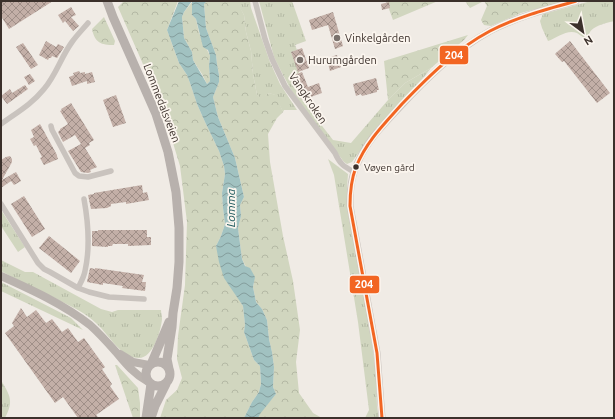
<svg xmlns="http://www.w3.org/2000/svg" width="615" height="419" viewBox="0 0 615 419" font-family="Ubuntu,sans-serif">
<style>
.grass{fill:url(#grass-tufts)}
.forest{fill:url(#forest-crowns)}
.water{fill:url(#water-waves);fill-rule:evenodd}
.building{fill:url(#building-cross-hatch)}
.lines{fill:none;stroke-linecap:round;stroke-linejoin:round}
.minor{stroke:#c9c3be;stroke-width:5.5}
.tertiary{stroke:#c9c3be;stroke-width:7}
.secondary{stroke:#bab3ae;stroke-width:8}
.primary{stroke:#b8b1ad;stroke-width:9}
.bus-1-casing{stroke:#fbf5ee;stroke-width:6}
.bus-1{stroke:#f26522;stroke-width:3}
.poi-dot{fill:#7a716c;stroke:#fbf5ee;stroke-width:1.5}
.bus-dot{fill:#3b302b;stroke:#fbf5ee;stroke-width:1.5}
.labels{text-anchor:middle;stroke-width:3.5;stroke-linejoin:round;paint-order:stroke}
.bus-label{font-size:10px;fill:#3b302b;stroke:#fbf5ee;text-anchor:start}
.poi-label{font-size:11px;fill:#3b302b;stroke:#fbf5ee;text-anchor:start}
.street-label{font-size:11px;fill:#3b302b;stroke:#fbf5ee}
.water-label{font-size:12px;font-style:italic;fill:#1f5a5e;stroke:#fbf5ee}
.line-badge{stroke:#fbf5ee;stroke-width:1.5}
.badge-label{font-size:11px;text-anchor:middle;font-weight:bold;fill:#fff}
</style>
<defs>
<pattern id="grass-tufts" width="24" height="20" patternUnits="userSpaceOnUse"><rect width="24" height="20" fill="#d1d6bf"/><path d="M3 7l-1-3M5 7V3M7 7l1-3M15 17l-1-3M17 17v-4M19 17l1-3" fill="none" stroke="#b4b8a4"/></pattern>
<pattern id="forest-crowns" width="20" height="18" patternUnits="userSpaceOnUse"><rect width="20" height="18" fill="#d1d6bf"/><path d="M2 6a3 3 0 1 1 6 0M12 15a3 3 0 1 1 6 0" fill="none" stroke="#b4b8a4"/></pattern>
<pattern id="water-waves" width="16" height="10" patternUnits="userSpaceOnUse"><rect width="16" height="10" fill="#a1c2c1"/><path d="M0 5q4-4 8 0t8 0" fill="none" stroke="#849e9d"/></pattern>
<pattern id="building-cross-hatch" width="8" height="8" patternUnits="userSpaceOnUse"><rect width="8" height="8" fill="#c3afa7"/><path d="M0 0l8 8M0 8l8-8" fill="none" stroke="#a08f88"/></pattern>
</defs>
<rect width="100%" height="100%" fill="#f0ebe5"/>
<!-- grass -->
<path class="grass" d="M236,1H250L251,8L270,62L280,84L297,110H284L283,112L275,95L269,93L261,99L257,95L253,74L251,51L246,32L244,15Z
M259,1H292L306,41L295,45L297,50L291,52L299,73L294,75L302,100L333,140L351,143L388,100L405,83L431,68L424,77L406,96L377,127L352,162L347,164L344,162L291,90L282,73L274,57Z
M591,1H614V21C607,23 589,26 589,36C589,38 590,40 591,42C586,39 581,36 577,33C567,29 557,38 548,41L542,28L540,21L543,14Z
M328,159L348,174L347,188L348,213L364,296L373,351L376,374L377,407L379,418H365L369,410L358,322L334,175Z
M1,210L25,247L18,252L1,226Z
M1,260L25,272H33L101,309L112,312L118,310H161C161,313 162,316 162,319C161,331 153,358 139,358C121,358 109,335 97,324C85,312 68,305 53,297C36,289 18,280 1,271Z
M1,282L71,318L83,330L1,291Z
M1,380C10,396 14,400 5,418H1Z"/>
<!-- forest -->
<path class="forest" d="M124,1H178L167,30L179,63L187,75L190,83L197,104L205,122L219,151L224,166L225,174L222,193L223,208L225,224L221,236L216,246L233,290L243,306L245,325L244,332L254,360L260,366L261,384L259,392L252,402L244,418H160L166,400L177,390L182,378L177,359L178,336L185,285L187,222L180,166L163,110L118,7Z
M193,1L192,15L196,19L199,33L210,56L209,66L210,81L207,84L202,74L193,60L192,52L184,38L182,17L184,12Z
M207,1H236L238,3L244,15L246,32L251,51L253,74L257,95L261,98L269,93L276,95L283,112L277,118L268,134L270,162L283,236L293,281L300,330L296,362L299,393L313,413L322,418H258L259,414L276,394L273,387L274,367L272,352L269,339L267,320L262,309L256,302L253,287L254,283L242,259L238,228L241,216L240,205L244,197L235,158L218,117L213,97L219,82V75L217,64L216,55L206,28L204,4Z
M386,1H438L393,20Z
M465,1H566L521,13L491,26L484,25L481,20L487,6L484,1L470,8Z
M104,17L115,41L114,45C101,45 95,43 92,29Z
M468,35L464,40L431,68L405,83L388,100L384,61Z
M115,365H117L138,388L140,403V418H133Z"/>
<!-- water -->
<path class="water" d="M179,1H207L204,4L206,28L216,55L217,64L219,75V82L213,97L218,117L235,158L244,197L240,205L241,216L238,228L242,259L245,266L250,268L255,277L253,287L256,302L262,309L267,320L269,339L272,352L274,367L273,387L276,394L260,414L258,418H244L252,402L259,392L261,384L260,366L254,360L244,332L245,325L243,306L224,278L219,262L216,246L221,236L225,224L223,208L222,193L225,174L224,166L219,151L205,122L197,104L190,83L187,75L179,63L167,30ZM192,1V15L196,19L203,47L208,50L210,56L209,66L210,81L207,84L193,60L192,52L184,38L182,17L184,12Z"/>
<!-- building -->
<path class="building" d="M1,1H53L9,29L1,16Z
M389,2L390,8L382,10L381,4Z
M71,7L76,15L71,17L79,26L73,31L65,21L63,23L58,15Z
M333,12L343,46L335,49L328,25L312,30L309,20Z
M46,41L56,47L58,44L64,47L57,58L52,56L51,58H49L48,60L39,55Z
M570,41L610,93L597,103L564,61L562,62L555,54L557,52Z
M23,43L38,65L31,69L16,47Z
M302,48L309,68L298,72L291,52Z
M337,55L341,67L330,71L327,60L330,59V57Z
M79,71L80,73L85,72V74L92,72L95,82L87,84V81L72,86L69,77L74,75L73,73Z
M302,72L308,87L319,83L322,93L302,100L294,75Z
M30,74L35,81L29,85L24,77Z
M376,78L379,90H377V92L362,96L361,94L356,96L353,84Z
M25,85L28,89L7,104L1,96L10,89L12,93Z
M116,95L126,123L113,127L103,100Z
M71,103L94,140L89,143L90,145L85,148L97,167L90,170L91,172L88,173L81,172L68,151L81,144L75,135L63,142L58,132L60,130V129L68,124L60,111L62,110L61,109Z
M40,124L57,155V156L58,159L44,165L40,158L42,157L36,145L34,146L30,139L34,137L31,130Z
M10,156L12,159V162L2,180L16,172L21,181L14,185L11,181L1,188V160L6,157Z
M142,185L143,193L147,192L149,200L126,204V202L111,204V206L107,208L91,209L88,195L94,194V193Z
M24,196L45,229L32,237L11,204Z
M98,230H147V237H151V245L128,246V244H113L112,246H108V247L92,246V231H98Z
M49,236L80,261L71,273L39,248Z
M90,268L95,269V268L144,275L142,282H146L145,291L122,288L123,286L103,283V285L87,282Z
M21,308L27,317L36,310L46,323L52,319L62,332L68,328L78,342L84,338L105,367L102,369L112,384L110,386L119,399L96,415L99,418H78L63,397L55,403L5,333L14,326L12,323Z"/>
<g class="lines">
<!-- minor -->
<path class="minor" d="M255,1L265,39L272,59L285,86L335,153C340,164 343,166 354,172
M1,124C16,113 32,104 44,89C56,75 61,57 72,42C77,35 83,29 88,23
M51,126L52,130L75,173L79,176L88,177L111,171
M1,204L38,263L44,269L50,272L78,288L89,292L109,297L144,299
M78,288C81,282 84,277 85,271C90,249 88,221 84,199"/>
<!-- tertiary -->
<path class="tertiary" d="M382,418L377,353L350,206C350,190 351,176 358,162C367,141 383,125 398,109C426,79 454,51 490,31C517,17 546,9 576,1"/>
<!-- secondary -->
<path class="secondary" d="M1,276C32,290 63,304 90,325C99,333 108,343 116,352C126,364 133,373 147,381
M120,354L133,362L149,365"/>
<!-- primary -->
<path class="primary" d="M107,1L113,17L156,114L168,152L176,192L179,228V262L177,288L173,313L172,327L167,359L169,369
M146 374a12 12 0 1 1 24 0a12 12 0 1 1-24 0Z
M152,362L169,322
M146,418L151,384
M151,418L155,406L166,384"/>
<defs>
<path id="bus-1" d="M382,418L377,353L350,206C350,193 351,180 356,167C366,142 384,124 402,104C428,77 456,49 490,31C517,17 547,9 576,1"/>
</defs>
<!-- bus-1 casing -->
<use href="#bus-1" class="bus-1-casing"/>
<!-- bus-1 -->
<use href="#bus-1" class="bus-1"/>
</g>
<!-- markers -->
<g class="poi-dot">
<circle cx="337" cy="38" r="4"/>
<circle cx="300" cy="60" r="4"/>
</g>
<circle class="bus-dot" cx="356" cy="167" r="3.5"/>
<g class="labels">
<!-- bus labels -->
<g class="bus-label">
<text x="364" y="171">Vøyen gård</text>
</g>
<!-- poi labels -->
<g class="poi-label">
<text x="345" y="42">Vinkelgården</text>
<text x="308" y="64">Hurumgården</text>
</g>
<!-- street labels -->
<g class="street-label">
<text transform="translate(308 98) rotate(56)" y="4">Vangkroken</text>
<text transform="translate(162 103) rotate(69)" y="4">Lommedalsveien</text>
</g>
<!-- water labels -->
<g class="water-label">
<text transform="translate(231 208) rotate(-90)" y="4">Lomma</text>
</g>
</g>
<g class="line-badge">
<rect x="439" y="45" width="30" height="20" rx="4" fill="#f26522"/>
<rect x="349" y="275" width="31" height="19" rx="4" fill="#f26522"/>
</g>
<g class="badge-label">
<text x="454" y="59">204</text>
<text x="364" y="288">204</text>
</g>
<!-- border -->
<rect width="615" height="419" fill="none" stroke="#3b302b" stroke-width="4"/>
<!-- north arrow -->
<g transform="translate(583 32) rotate(148)" stroke="#fbf5ee" stroke-width="3" paint-order="stroke">
<path d="M0-3L7 15L0 10L-7 15Z" fill="#3b302b"/>
<text y="-6" font-size="11" font-weight="bold" text-anchor="middle" fill="#3b302b">N</text>
</g>
</svg>
